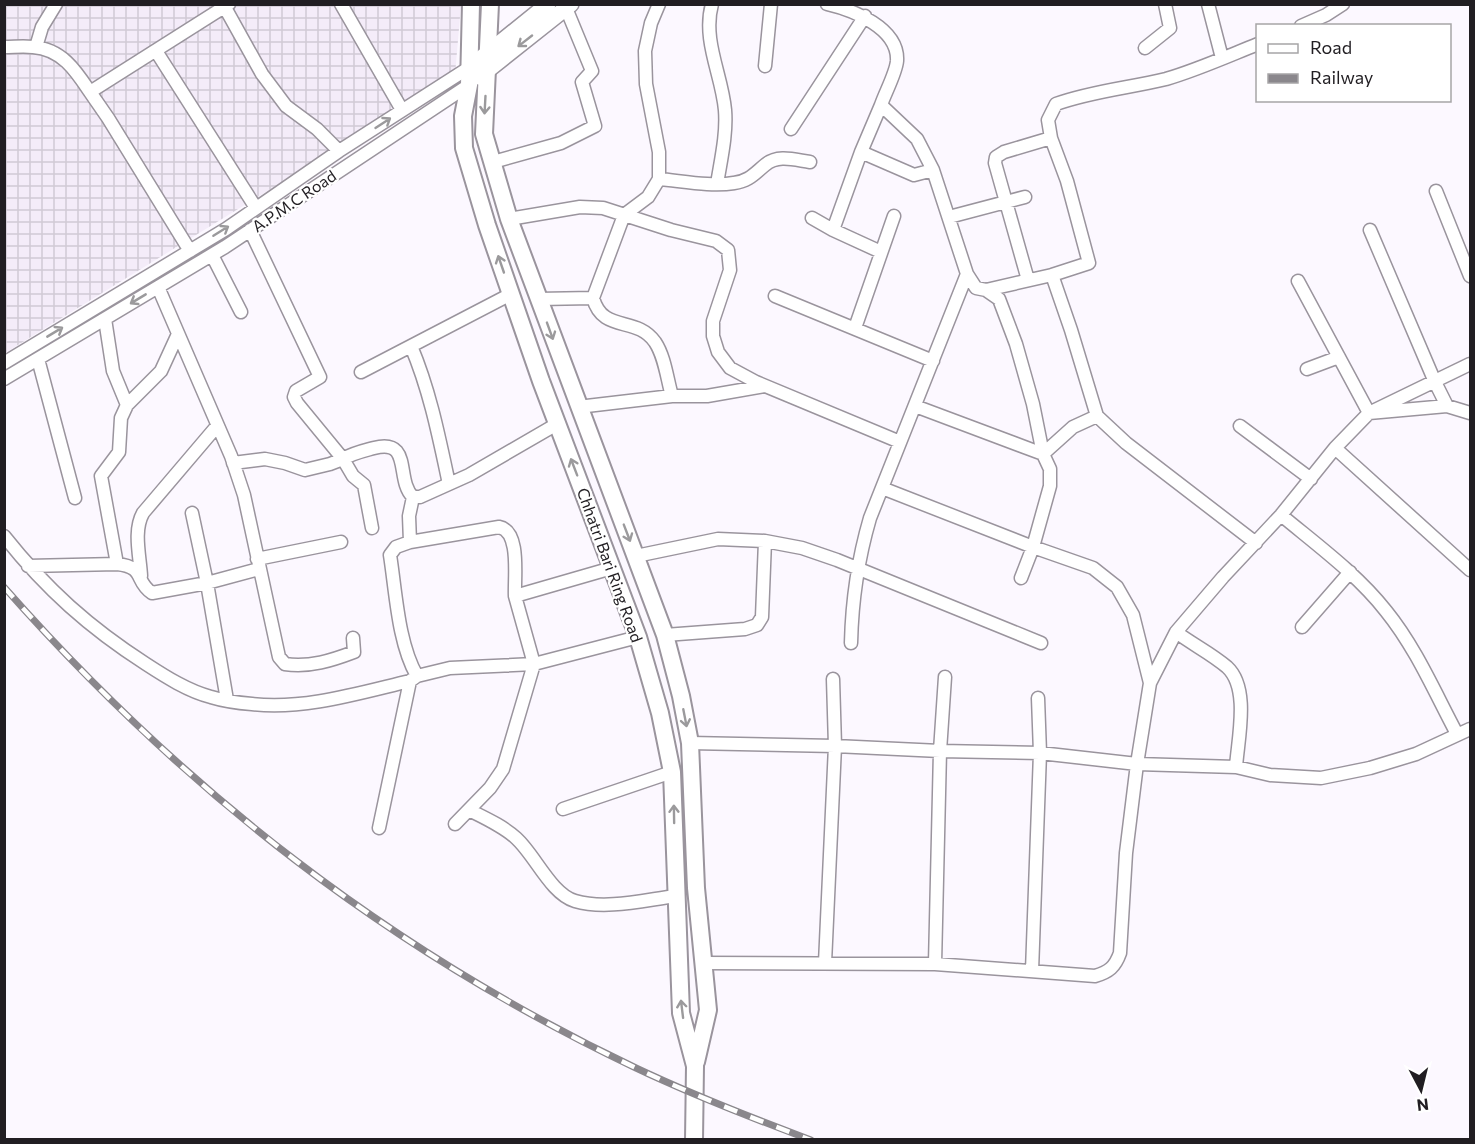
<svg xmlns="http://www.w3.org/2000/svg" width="1475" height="1144" viewBox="0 0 1475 1144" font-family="Commissioner,sans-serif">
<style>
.industrial{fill:url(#industrial-grid)}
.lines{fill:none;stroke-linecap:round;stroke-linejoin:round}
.minor-casing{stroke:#9a949d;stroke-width:15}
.tertiary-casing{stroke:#9a949d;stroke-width:18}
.secondary-casing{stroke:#9a949d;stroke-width:20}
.minor{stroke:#fff;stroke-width:12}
.tertiary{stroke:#fff;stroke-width:15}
.secondary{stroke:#fff;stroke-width:16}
.rail-casing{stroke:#8a878c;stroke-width:7}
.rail{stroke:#fff;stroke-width:4.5;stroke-dasharray:14;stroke-linecap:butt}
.oneway{stroke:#9b9a9c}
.labels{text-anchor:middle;stroke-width:4.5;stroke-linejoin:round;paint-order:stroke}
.street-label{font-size:16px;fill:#211e22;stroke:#fff}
</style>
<defs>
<pattern id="industrial-grid" width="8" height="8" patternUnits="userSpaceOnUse" patternTransform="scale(1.5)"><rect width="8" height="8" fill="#f4ecf9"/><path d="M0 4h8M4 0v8" fill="none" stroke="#d1cad5"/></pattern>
</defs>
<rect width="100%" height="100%" fill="#fcf8ff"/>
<!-- industrial -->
<path class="industrial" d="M5,5H461L455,75L5,353Z"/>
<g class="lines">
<defs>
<path id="minor" d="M223,4L262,74L286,106L317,129L339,151
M341,4L402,110
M712,4C702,40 722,75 725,110C727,134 721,159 717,184
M827,4C853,10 899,28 897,61C896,73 885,93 881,105L917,139L933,170L967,274L976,288L986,290L999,299L1016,344L1033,404L1043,454
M1208,4L1222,58
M1301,26L1326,15L1343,4
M4,47C14,47 24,46 33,47C62,49 76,71 90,92L229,4
M36,47L42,27L56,4
M1145,48L1170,28L1165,4
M156,51L256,208
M765,66L771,4
M90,92L108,118L190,251
M791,129L865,16
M861,152L914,175L933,170
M493,162L561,143L595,126L582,82L592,71L566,8
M659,179C682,181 712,187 734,183C749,181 754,174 765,165C778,154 795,160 810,162
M1436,191L1470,276
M949,217L1025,197
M812,218L833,230L881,252
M509,219L580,207L603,208L671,230L716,241L728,250L730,270L713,321V336L718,352L730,368L756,382L900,442
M250,230L320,377L296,391L294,397L297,403L343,459C353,453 363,451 374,448C413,438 395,480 413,497H420L469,475L557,424
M833,230L861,152L881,105
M1370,230L1435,382L1447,406
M212,255L241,312
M1028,280L995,163L996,157L1004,152L1051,138
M1298,281L1369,413L1447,406L1470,413
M158,287L231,456L244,495L279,657L285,664C309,668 333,660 354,652L353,638
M986,290L1052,275
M775,296L933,361
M593,298L624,215L648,197L659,179V152L646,84L645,51L651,23L659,4
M538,299L593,298C603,334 636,315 655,342C665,357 667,379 672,396
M105,319L113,371L127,405
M855,328L894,216
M411,346C430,391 439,437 449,484
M38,359L75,498
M4,363L226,229L339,151L470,67
M1307,369L1339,357
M361,372L511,294
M4,379L225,247L469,85
M915,406L1043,454
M578,407L672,396H707L765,386
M1097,416L1071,330L1052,275L1089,263L1067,181L1051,138L1048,120L1056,104C1092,91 1129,88 1166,79C1197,70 1228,56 1258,44
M1240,426L1311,479
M1335,448L1470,570
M233,463L265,459L285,463L305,470L330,464L343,459L353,476L364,485L372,528
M413,497L409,516L410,542L396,547L390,555C396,593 398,643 417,676
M192,513L207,583L227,700
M1281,515C1317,545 1357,574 1386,611C1416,648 1435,693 1457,734
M4,536C46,589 90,628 146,664C166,677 188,691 211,697C224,701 239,703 252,704C304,710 359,693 410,681L417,676L450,668L534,664L638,637
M410,542L499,527C521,531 514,578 515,596
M636,556L718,539L765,541L802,548L837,560L1041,643
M257,559L341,542
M117,564L101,476L119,452L121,418L127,405L161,371L178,334
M28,566L117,564C146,567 134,581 152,593L207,583L259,569
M141,576C140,556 133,531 143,513L217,426
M1021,578L1033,547L1050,486V469L1043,454L1073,427L1097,416L1126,443L1256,543
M1302,627L1350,572
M1176,632C1192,644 1212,654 1227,667C1250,688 1238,738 1236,767
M665,635L745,629L757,625L762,617L765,541
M851,643C852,600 858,559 870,518L967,274
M1150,683L1176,632L1223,577L1281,515L1335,448L1369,413L1470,364
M690,743L835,746L940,751L1040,753L1137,764L1236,767L1270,775L1321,778L1370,768L1416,754L1470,729
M563,809L672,772
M469,810C485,818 503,826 516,838C535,855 551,894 575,901C606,910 644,900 676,896
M455,824L490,788L503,769L534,664L515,596L612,568
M379,828L410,681
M703,963L935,964L1095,976C1109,972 1115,967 1120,953L1126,853L1137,764L1150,683L1133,615L1117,587L1093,568L1033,547L882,488
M825,963L835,746L833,679
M935,964L940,751L945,677
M1032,971L1040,753L1038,698"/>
<path id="tertiary" d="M470,67L548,4
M479,77L571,4"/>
<path id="secondary" d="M471,4L469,85L463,116L464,148L487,225L541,381L638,637L660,713L672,772L681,1013L695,1066L694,1140
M490,4L484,134L509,219L665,635L681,696L690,743L696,888L708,1010L696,1062"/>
</defs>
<!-- minor casing -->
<use href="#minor" class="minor-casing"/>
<!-- tertiary casing -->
<use href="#tertiary" class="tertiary-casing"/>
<!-- secondary casing -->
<use href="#secondary" class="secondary-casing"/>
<!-- minor -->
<use href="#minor" class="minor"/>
<!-- tertiary -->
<use href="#tertiary" class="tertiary"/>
<!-- secondary -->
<use href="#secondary" class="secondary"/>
<defs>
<path id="rail" d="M4,587C184,791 390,951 636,1068C693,1095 752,1118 811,1140"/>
</defs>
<!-- rail casing -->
<use href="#rail" class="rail-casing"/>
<!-- rail -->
<use href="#rail" class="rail"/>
</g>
<!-- one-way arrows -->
<defs><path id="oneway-shaft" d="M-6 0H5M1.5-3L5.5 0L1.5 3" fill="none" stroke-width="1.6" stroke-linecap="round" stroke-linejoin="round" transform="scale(1.5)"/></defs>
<g class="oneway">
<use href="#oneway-shaft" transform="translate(525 41) rotate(142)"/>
<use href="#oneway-shaft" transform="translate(485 105) rotate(93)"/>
<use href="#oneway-shaft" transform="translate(383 123) rotate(-33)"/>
<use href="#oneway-shaft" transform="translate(221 231) rotate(-32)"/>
<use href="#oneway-shaft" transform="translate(501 264) rotate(-109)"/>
<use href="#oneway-shaft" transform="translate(138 299) rotate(149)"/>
<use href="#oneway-shaft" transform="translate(550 331) rotate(70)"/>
<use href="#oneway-shaft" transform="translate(55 332) rotate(-31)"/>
<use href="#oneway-shaft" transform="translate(574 467) rotate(-111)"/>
<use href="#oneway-shaft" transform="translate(627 533) rotate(69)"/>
<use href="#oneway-shaft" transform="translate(685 718) rotate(79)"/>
<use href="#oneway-shaft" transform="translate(674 814) rotate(-91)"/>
<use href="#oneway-shaft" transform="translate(682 1009) rotate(-97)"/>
</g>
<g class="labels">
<!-- street labels -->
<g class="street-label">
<text transform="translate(294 201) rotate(-34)" y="6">A.P.M.C Road</text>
<text transform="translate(610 565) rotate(70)" y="6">Chhatri Bari Ring Road</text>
</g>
</g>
<!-- border -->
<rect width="1475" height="1144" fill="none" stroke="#211e22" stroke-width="12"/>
<!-- legend -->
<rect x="1256" y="24" width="195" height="78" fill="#ffffff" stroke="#a6a5a7" stroke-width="1.5"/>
<rect x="1268" y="44" width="30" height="9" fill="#ffffff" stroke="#a6a5a7" stroke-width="1.5"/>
<text x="1310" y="54" font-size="18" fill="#211e22">Road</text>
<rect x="1268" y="74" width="30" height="9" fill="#8a878c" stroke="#a6a5a7" stroke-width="1.5"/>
<text x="1310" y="84" font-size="18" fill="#211e22">Railway</text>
<!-- north arrow -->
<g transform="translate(1421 1090) rotate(173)" stroke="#ffffff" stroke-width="4.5" paint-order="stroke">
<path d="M0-4.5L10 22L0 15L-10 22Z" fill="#211e22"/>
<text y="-9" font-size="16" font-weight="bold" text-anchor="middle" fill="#211e22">N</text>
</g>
</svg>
